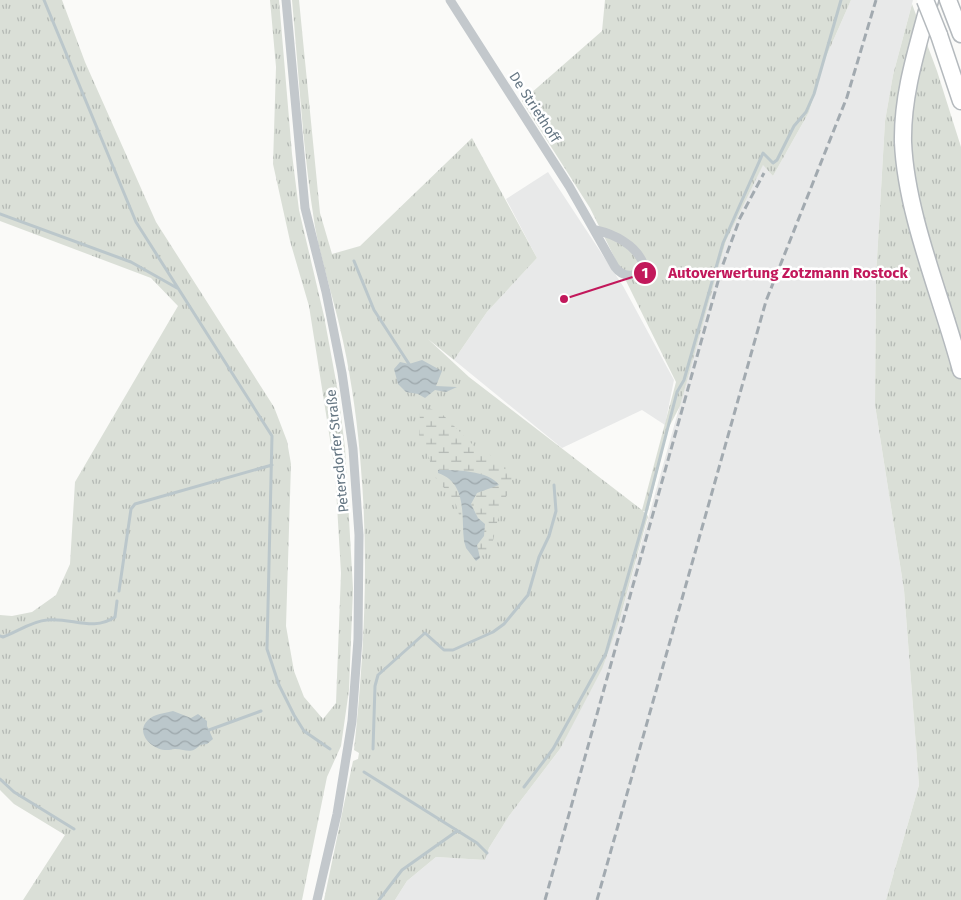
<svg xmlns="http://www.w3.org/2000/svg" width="961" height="900" viewBox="0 0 961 900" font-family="'Fira Sans',sans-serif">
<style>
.built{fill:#e8e9e9}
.grass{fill:url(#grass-tufts)}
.wetland{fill:url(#wetland-marsh)}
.water{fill:url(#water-waves)}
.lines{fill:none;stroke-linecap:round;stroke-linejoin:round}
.stream{stroke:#bbc7cb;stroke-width:3}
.motorway-casing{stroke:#b4b9bd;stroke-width:19}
.minor{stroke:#c3c8cc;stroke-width:9}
.motorway{stroke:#fff;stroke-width:16}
.rail{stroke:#a2aab0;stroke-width:3;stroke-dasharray:8 4;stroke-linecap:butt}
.motorway-bridge-casing{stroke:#b4b9bd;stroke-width:19;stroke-linecap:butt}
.motorway-bridge{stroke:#fff;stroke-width:16}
.labels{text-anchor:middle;stroke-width:5;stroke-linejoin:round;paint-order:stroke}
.street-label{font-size:14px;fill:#657683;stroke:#fff}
.leader{fill:none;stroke:#c2185b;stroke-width:2}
.callout-dot{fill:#c2185b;stroke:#fff;stroke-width:2}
.mark-label{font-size:15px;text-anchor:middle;font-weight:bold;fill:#fff}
.callout-label{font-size:15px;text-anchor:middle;font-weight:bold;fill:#c2185b;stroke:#fff;stroke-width:5;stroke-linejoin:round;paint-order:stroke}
</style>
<defs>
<pattern id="grass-tufts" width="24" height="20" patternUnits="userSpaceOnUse" patternTransform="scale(1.25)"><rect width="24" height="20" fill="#dadfd7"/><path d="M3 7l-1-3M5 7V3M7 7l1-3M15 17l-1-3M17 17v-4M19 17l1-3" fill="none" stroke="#b4b9b4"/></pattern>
<pattern id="wetland-marsh" width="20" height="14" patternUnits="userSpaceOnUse" patternTransform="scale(1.25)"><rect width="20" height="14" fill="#dadfd7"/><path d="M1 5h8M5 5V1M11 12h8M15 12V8" fill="none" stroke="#b4b9b4"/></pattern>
<pattern id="water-waves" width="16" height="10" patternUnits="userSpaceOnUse" patternTransform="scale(1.25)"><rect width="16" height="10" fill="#bbc7cb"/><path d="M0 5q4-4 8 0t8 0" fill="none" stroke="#9ca6aa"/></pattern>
</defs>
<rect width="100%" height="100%" fill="#fafaf8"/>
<!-- built -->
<path class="built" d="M851,0H913L893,75L885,121L876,276L875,405L904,590L919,785L886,900H395L407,881L436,857L485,860L489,848L509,816L560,749L619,622L726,241L763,164L773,176L809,112L826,57Z
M548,172L623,286L674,380L665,425L642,410L562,448L454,360L487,312L537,258L506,199Z"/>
<!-- grass -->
<path class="grass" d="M0,0H62L85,62L156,222L274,407L287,441L291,464L286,626L294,671L304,697L323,719L336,703L341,573L335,471L309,306L290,241L273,164L276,67L270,0H279L292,154L299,210L324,316L338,392L345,448L353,589L349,690L341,746L327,777L302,900H23L65,835L14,804L0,790V615L12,616L32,612L56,595L70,564L75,482L178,306L151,278L0,221Z
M292,0H299L320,213L332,254L360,246L472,138L537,258L487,312L454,360L428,339L469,377L642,510L676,382L590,208L522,101L602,31L605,0H851L826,57L809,112L773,176L763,165L726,241L680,406L668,429L648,511H643L648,516L619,622L602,669L560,749L509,816L489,848L485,860L436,857L407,881L395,900H324L353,761L358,759L359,753L354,750C364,657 369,563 361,469C358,427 352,383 343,341C335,303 322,265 315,227C303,152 299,76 292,0Z
M912,4L937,71L961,147V900H886L919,785L904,590L875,405L876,276L885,121L893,75Z"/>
<!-- wetland -->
<path class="wetland" d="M429,408L443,415L475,447L487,452L513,477L509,492L501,505L492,545L480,558L477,545L485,524L478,518L471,505L477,493L498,485C482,469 465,473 444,470L462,499V525L455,501L434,476L428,454L419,435L420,412Z"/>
<!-- water -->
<path class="water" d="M422,360L442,371L436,386L457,387L446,392L435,390L425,398L418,394L406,392L398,384L394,369L400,362L409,364Z
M438,470C455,470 488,470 499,485L477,493L471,504L478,518L485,524L484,536L477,545L480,558L476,561L466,548L464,541C461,517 468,483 438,473Z
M173,711L191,718L198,714L207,721V726L213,739L207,744L200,745C191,755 186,749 175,749C172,749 172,750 168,750C153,751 134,733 148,720C154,714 165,713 173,711Z"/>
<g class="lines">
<!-- stream -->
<path class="stream" d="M44,0L136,222L272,436L267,649L279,685L294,715L304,731L330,749
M0,214L131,262L177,288
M354,261L374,310L409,364
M119,591L131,509L135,504L272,465
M0,636L3,637C17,632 32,621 47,620C71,617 93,632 115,617L117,601
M209,730L261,711
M373,749L375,686L378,675L425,633L444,650H453L493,632L504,624L528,595L539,557L549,536L556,511L554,485
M364,772L477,843L487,853
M0,779L14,792L74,829
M524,787L553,749L606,653L644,520L677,392L684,380L723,243L763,153L773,163L777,160L794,126L806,112L814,94L841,0
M379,900L402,870L457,831"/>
<defs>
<path id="motorway" d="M930,0C918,46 902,93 903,142C906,215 942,298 961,370
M948,0L961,34
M939,35L961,101"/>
</defs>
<!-- motorway casing -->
<use href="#motorway" class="motorway-casing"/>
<!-- minor -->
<path class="minor" d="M286,0L305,208L326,292L342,373L353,449L359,535L358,639L352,721L337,814L317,900
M450,0L569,186L615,267C624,279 639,278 643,263C636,245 614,234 596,230"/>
<!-- motorway -->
<use href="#motorway" class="motorway"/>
<!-- rail -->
<path class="rail" d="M545,900L722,267L740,218L764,173
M597,900L766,301L847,97L876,0"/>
<defs>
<path id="motorway-bridge" d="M925,0L939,35"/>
</defs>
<!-- motorway-bridge casing -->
<use href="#motorway-bridge" class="motorway-bridge-casing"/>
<!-- motorway-bridge -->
<use href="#motorway-bridge" class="motorway-bridge"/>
</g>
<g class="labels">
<!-- street labels -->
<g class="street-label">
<text transform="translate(535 107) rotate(57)" y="5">De Striethoff</text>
<text transform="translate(337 451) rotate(-96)" y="5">Petersdorfer Straße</text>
</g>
</g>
<!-- callouts -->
<path class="leader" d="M564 299L645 273"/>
<g class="callout-dot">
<circle cx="564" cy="299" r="5"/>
<circle cx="645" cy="273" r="12"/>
</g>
<g class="mark-label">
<text x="645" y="278">1</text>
</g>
<g class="callout-label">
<text x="788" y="278">Autoverwertung Zotzmann Rostock</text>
</g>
</svg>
